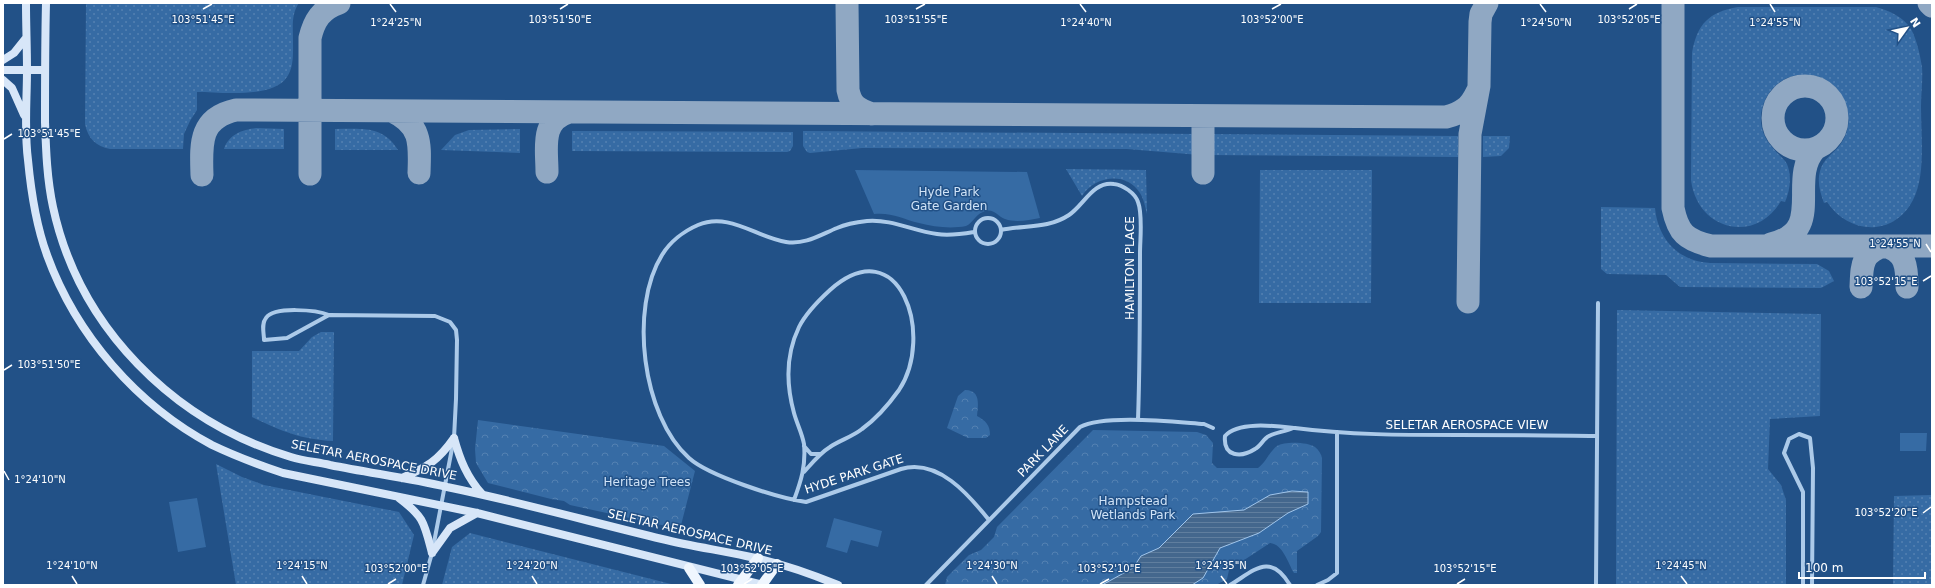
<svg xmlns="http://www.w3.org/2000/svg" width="1935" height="588" viewBox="0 0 1935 588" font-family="'DejaVu Sans',sans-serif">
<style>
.grass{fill:url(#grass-dots)}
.park{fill:url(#park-crowns)}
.garden{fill:#366ba4}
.water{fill:url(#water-rules);stroke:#a0c5eb}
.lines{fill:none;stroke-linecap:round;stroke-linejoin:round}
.taxiway{stroke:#90a8c3;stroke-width:23}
.street{stroke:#accae9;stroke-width:4}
.secondary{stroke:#d7e6f8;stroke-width:8}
.primary{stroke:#eff6fe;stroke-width:10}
.ticks{fill:none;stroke:#fff;stroke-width:1.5}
.labels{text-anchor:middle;stroke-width:3;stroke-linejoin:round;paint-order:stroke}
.park-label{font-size:12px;fill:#d0e3f7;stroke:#225187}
.street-label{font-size:12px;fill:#fff;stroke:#225187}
.ticks-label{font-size:10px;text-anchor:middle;fill:#fff;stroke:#225187;stroke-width:3;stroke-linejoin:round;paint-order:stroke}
</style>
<defs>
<pattern id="grass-dots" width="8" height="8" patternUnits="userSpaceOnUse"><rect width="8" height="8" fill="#366ba4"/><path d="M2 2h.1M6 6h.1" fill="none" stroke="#5481b2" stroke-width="1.8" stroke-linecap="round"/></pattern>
<pattern id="park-crowns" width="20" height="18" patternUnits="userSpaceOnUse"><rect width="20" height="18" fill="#366ba4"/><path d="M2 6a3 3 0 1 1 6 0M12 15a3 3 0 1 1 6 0" fill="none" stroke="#5481b2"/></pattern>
<pattern id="water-rules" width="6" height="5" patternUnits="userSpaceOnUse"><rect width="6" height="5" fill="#44678d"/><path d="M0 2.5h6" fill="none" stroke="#607e9e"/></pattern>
</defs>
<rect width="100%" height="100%" fill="#225187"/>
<!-- grass -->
<path class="grass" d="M86,3H299C291,14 293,28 293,41C293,53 294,67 287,77C273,99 220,92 197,92V110L190,121L184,134L183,149H110C96,146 88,139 85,124Z
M1738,7H1876C1889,11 1903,16 1911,29C1917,40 1920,55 1922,67C1923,80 1921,94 1921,107C1921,134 1926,175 1913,200C1894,237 1849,235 1827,202L1824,203C1820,192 1817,182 1820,171C1823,159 1833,154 1840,145C1854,127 1850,100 1833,85C1822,75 1807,73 1793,76C1781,79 1772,87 1766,98C1757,115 1760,135 1773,148C1777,154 1784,158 1787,164C1792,176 1790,191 1785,202L1781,201C1755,245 1697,230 1691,180L1692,53C1697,24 1709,12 1738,7Z
M256,128L284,129V149H224C229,134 242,130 256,128Z
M335,129C361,129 383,125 398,150H335Z
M520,129V153L441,150L455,135L469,130Z
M572,131L793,132V146L790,151L787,152L572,151Z
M803,131L1199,134L1200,155L1127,149L862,148L810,153L807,152L803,146Z
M1207,134L1458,136V157L1207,155Z
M1483,136H1510L1509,148L1501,156L1483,157Z
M1066,169L1146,170L1147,214C1145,206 1144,200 1140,193C1126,171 1095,176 1082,196Z
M1260,170H1372L1371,303H1259Z
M1601,207L1655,208C1658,239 1678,261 1710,263L1817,264L1829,271L1834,281L1821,288L1680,287L1666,275L1607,274L1601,269Z
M1617,310L1821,314L1820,416L1770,419L1768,469L1781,485L1786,500V585H1616Z
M321,332H334L333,441C299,439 282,431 252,417V351H299L312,337Z
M216,464L242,477L264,485L399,512L414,535L402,585H236Z
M1932,495V585H1893L1894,496Z
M470,533L675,585H442L452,547Z"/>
<!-- park -->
<path class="park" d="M965,390C981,390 978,405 977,416C986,421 990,425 990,435L986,438H968L947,428L958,396Z
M478,420L664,446L695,471L680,529L570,505L564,501L551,499L488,483L476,463L475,449Z
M1093,430L1197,432L1206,435L1213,443L1212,463L1217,468H1258C1266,462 1270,451 1277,446C1285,441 1308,442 1315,447C1319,450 1321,454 1322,458L1321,532L1318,536L1297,551V573H1294C1288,563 1283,544 1270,543L1229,570L1227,579L1216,585H945L947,577L969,555L981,550L994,537L997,527Z"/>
<!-- garden -->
<path class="garden" d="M855,170L1027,172L1040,218C1029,220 1016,223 1005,219C997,216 993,207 983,212C975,215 973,223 966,226C951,229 934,227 919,223C903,219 891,212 874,214Z
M1900,433H1927L1926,451H1900Z
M197,498L206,547L178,552L169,502Z
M834,518L882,531L878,547L851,540L847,553L826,547Z"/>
<!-- water -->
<path class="water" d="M1292,491L1308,492V504L1288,513L1259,533L1220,548L1203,578L1192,585H1102L1133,568L1141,556L1159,548L1193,514L1244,510L1270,495Z"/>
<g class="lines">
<!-- taxiway -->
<path class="taxiway" d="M847,3L848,90C851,105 857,109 872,114
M1673,3V208C1678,233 1686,240 1711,246H1932
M1929,3L1932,6
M1773 118a32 32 0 1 1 64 0a32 32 0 1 1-64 0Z
M392,111C422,125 420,144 419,173
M547,172C547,148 540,121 569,112
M1203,173V116
M310,174V38C314,21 321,9 339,3
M202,175C201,144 199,118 236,110L1446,117C1462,113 1470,107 1477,92
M1771,244C1827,231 1787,180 1815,149
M1861,287C1862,266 1861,253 1884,246C1906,251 1907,267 1907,287
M1468,302L1470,134L1479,86L1480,22L1481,14L1487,3"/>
<!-- street -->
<path class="street" d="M975 231a13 13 0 1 1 26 0a13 13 0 1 1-26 0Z
M1001,230C1024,225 1048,229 1069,215C1084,205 1093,181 1114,184C1123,185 1135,193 1138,202C1143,215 1140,239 1140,253C1140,309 1140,365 1138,420
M974,232C962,234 950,236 937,234C913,231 892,219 867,221C858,222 846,224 837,228C820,235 805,245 786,242C756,237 729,212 698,225C684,231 670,242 662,255C629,308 642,416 689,458C709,476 778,498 806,502L901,469C938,458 969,495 989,520
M329,315L287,338L264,340C264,333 261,324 266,318C274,306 317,310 329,315L435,316L450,322L456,330L457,340L456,399L454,438L432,553L423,585
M1293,428C1285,432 1276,432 1269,436C1263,439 1261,446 1255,449C1241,458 1223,457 1225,436C1238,421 1276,426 1295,428C1348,435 1404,435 1458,435C1504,435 1551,435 1597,436
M804,446L811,454H820
M794,500C801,481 806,466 804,444C802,433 797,424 794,413C786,384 786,354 799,327C806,313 818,301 830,290C900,228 935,336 899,390C889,404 876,419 862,429C852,437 840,440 830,447C820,453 812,463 804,472
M926,585L1080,427C1104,414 1175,422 1204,424L1213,428
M1230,585C1255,570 1270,552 1290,585
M1317,585L1328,580L1337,573V432
M1596,585L1598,303
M1803,585V492L1784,453L1789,439L1799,434L1810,438L1813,468L1812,585"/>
<!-- secondary -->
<path class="secondary" d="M26,3C26,25 27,47 27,70C27,100 24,130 28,160C31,192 36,225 47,255C76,335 137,405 212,445C235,456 259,465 283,473L477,513L763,585
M46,3C45,43 45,82 45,122C46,151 47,179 53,207C79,328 174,422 291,457C304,461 317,462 330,465C369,473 409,478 447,487C520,502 591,522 662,539C690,546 718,550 746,556C777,562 809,573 838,585
M3,60L14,53L26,38
M3,70H44
M3,80L12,88L24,115
M454,438C460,460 467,477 482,494
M402,478C427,467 438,461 454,438
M399,498C424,517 424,522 432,553
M432,553L450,528L477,513"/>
<!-- primary -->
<path class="primary" d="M689,568L700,585
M738,585L758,558
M762,585L777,564"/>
</g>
<!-- ticks -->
<path class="ticks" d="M390,4L396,12M1080,4L1086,12M1540,4L1546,12M1770,4L1775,12M203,9L212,4M560,9L568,4M916,9L925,4M1272,9L1281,4M1629,9L1637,4M4,139L12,134M1926,244L1931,252M1923,281L1931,276M4,370L12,365M4,471L9,480M1923,513L1931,507M72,576L77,584M302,576L307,584M532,576L537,584M992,576L997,584M1221,576L1227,584M1681,576L1687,584M388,584L396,579M744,584L752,579M1100,584L1109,579M1457,584L1465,579"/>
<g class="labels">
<!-- park labels -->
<g class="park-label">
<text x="949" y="196">Hyde Park<tspan x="949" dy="14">Gate Garden</tspan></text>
<text x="647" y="486">Heritage Trees</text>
<text x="1133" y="505">Hampstead<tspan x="1133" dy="14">Wetlands Park</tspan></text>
</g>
<!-- street labels -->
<g class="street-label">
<text transform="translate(1130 268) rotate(-90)" y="4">HAMILTON PLACE</text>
<text x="1467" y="429">SELETAR AEROSPACE VIEW</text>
<text transform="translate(1043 451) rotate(-46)" y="4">PARK LANE</text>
<text transform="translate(374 460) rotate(11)" y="4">SELETAR AEROSPACE DRIVE</text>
<text transform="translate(854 474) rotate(-18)" y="4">HYDE PARK GATE</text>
<text transform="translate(690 532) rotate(13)" y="4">SELETAR AEROSPACE DRIVE</text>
</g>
</g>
<g class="ticks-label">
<text x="203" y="23">103°51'45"E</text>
<text x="560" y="23">103°51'50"E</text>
<text x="916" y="23">103°51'55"E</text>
<text x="1272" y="23">103°52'00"E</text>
<text x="1629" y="23">103°52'05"E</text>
<text x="1775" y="26">1°24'55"N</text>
<text x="396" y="26">1°24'25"N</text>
<text x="1086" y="26">1°24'40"N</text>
<text x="1546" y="26">1°24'50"N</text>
<text x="49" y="137">103°51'45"E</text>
<text x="1895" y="247">1°24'55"N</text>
<text x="1886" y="285">103°52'15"E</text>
<text x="49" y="368">103°51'50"E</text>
<text x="40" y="483">1°24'10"N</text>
<text x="1886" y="516">103°52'20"E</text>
<text x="72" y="569">1°24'10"N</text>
<text x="302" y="569">1°24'15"N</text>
<text x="532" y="569">1°24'20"N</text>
<text x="992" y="569">1°24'30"N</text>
<text x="1221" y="569">1°24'35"N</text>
<text x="1681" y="569">1°24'45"N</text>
<text x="396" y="572">103°52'00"E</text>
<text x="752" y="572">103°52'05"E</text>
<text x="1109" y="572">103°52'10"E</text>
<text x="1465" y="572">103°52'15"E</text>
</g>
<!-- border -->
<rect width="1935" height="588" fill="none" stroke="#ffffff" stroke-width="8"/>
<!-- north arrow -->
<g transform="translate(1907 28) rotate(57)" stroke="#225187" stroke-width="3" paint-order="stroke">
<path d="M0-3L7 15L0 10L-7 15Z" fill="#ffffff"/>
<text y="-6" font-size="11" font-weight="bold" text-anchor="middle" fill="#ffffff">N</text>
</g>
<!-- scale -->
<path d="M1799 572v6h126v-6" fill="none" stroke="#ffffff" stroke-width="2"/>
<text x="1805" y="572" font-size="12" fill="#ffffff" stroke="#225187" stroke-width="3" paint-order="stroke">100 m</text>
</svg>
